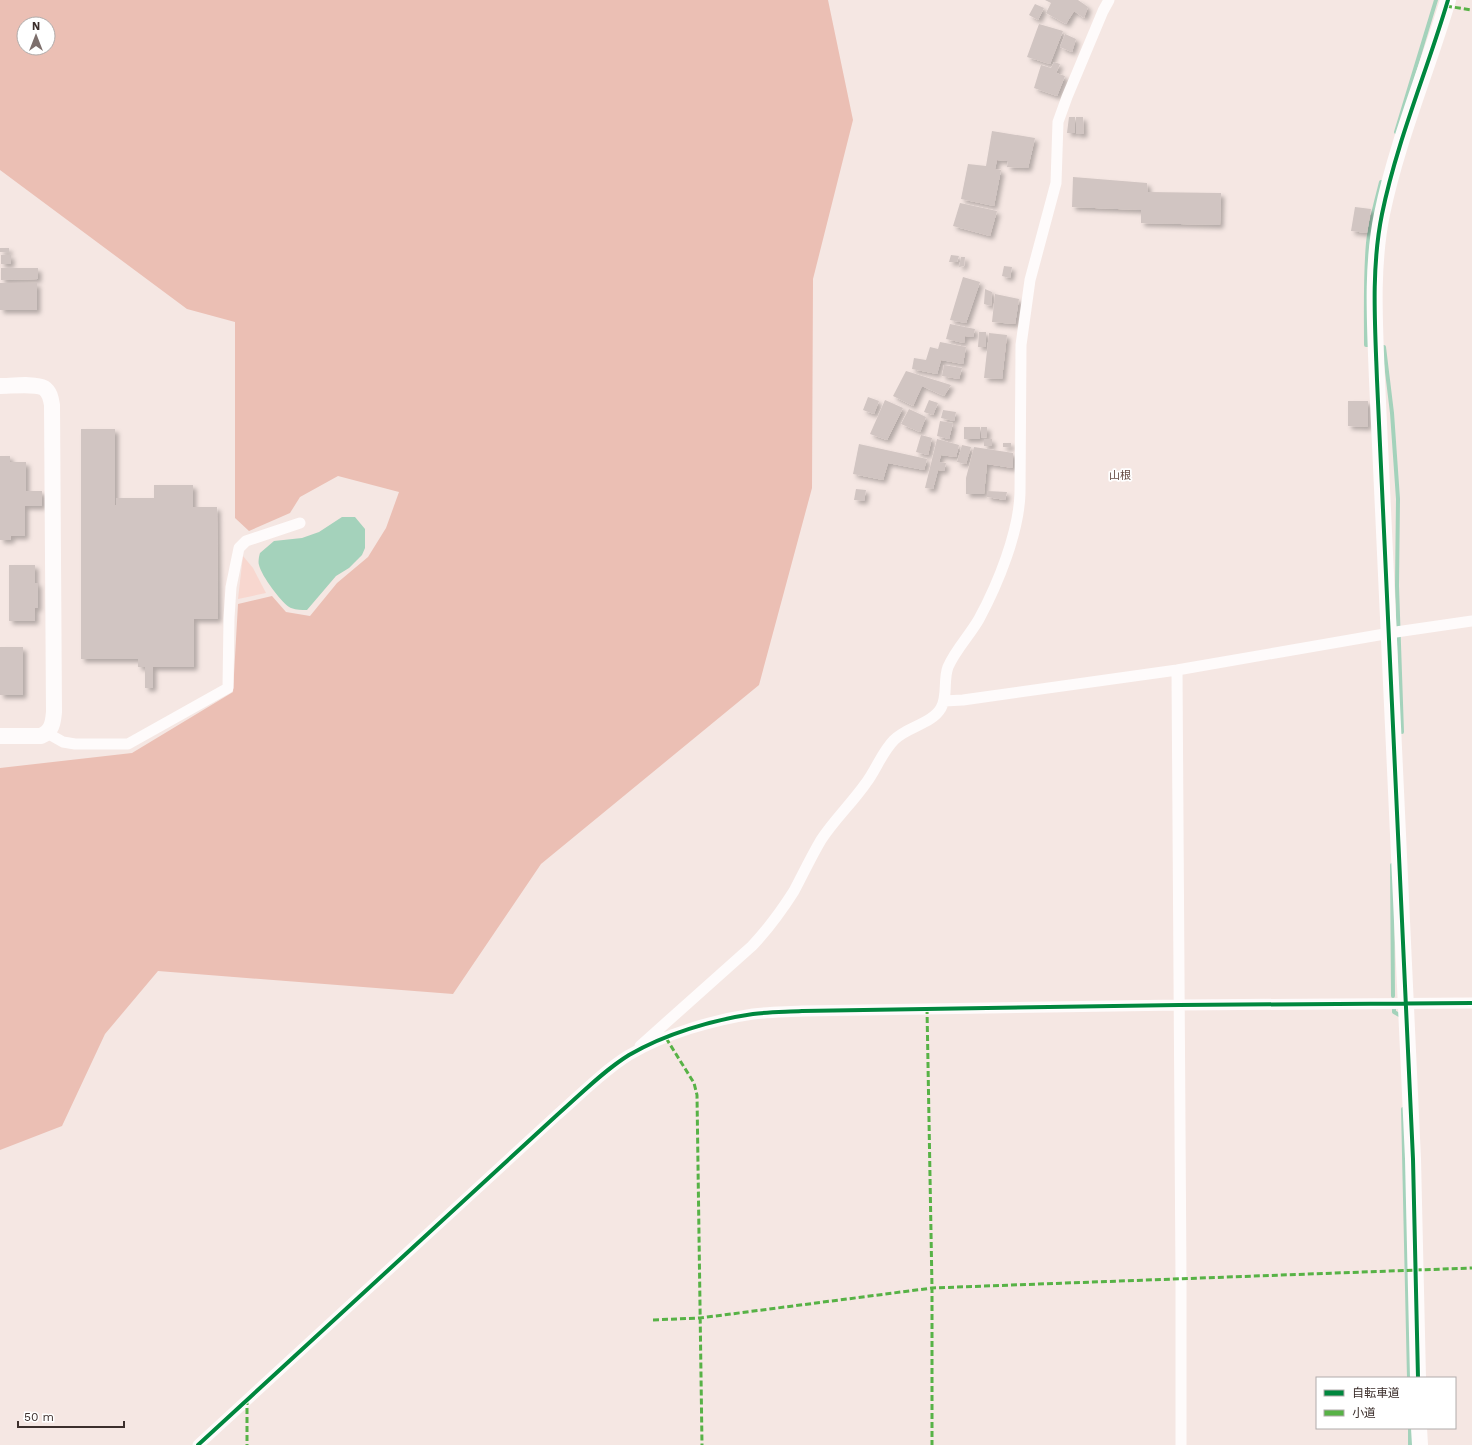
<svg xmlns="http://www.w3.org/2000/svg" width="1472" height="1445" viewBox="0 0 1472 1445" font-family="'Work Sans','Noto Sans JP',sans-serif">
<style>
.green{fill:#f8d7cf}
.forest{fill:#ebbfb4;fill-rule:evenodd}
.water{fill:#a4d2bb}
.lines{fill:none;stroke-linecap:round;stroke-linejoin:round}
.stream{stroke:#a4d2bb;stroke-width:4}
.building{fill:#d1c5c2;filter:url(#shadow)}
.street{stroke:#fefbfb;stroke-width:11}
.secondary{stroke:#fefbfb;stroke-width:16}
.quiet{stroke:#57b246;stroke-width:3;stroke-dasharray:6 3;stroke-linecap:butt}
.cycleway-casing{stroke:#fff;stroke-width:6}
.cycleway{stroke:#00873e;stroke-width:4}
.labels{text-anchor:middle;stroke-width:3.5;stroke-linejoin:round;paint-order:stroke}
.neighbourhood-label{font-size:11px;fill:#654a43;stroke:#fff}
</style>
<defs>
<filter id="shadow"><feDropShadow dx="3.5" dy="3.5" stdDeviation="2" flood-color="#0004"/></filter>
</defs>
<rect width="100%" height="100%" fill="#f5e7e3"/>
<!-- green -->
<path class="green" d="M243,556L253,568L266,593L238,599Z"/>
<!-- forest -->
<path class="forest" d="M0,0H828L853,120L813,279L812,488L759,685L541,864L453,994L158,971L105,1034L62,1126L0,1150V768L132,753L233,692L238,604L272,596L286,612L310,616L337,583L368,557L386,528L399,492L338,476L300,497L290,513L249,531L235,518V322L187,309L0,170ZM24,24H48V48H24Z"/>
<!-- water -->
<path class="water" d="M342,517H355L365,529V548L362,555L349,568L336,576L307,610C301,610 297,610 291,608C282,604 261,575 259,565C258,562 259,556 260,553L274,541L302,538L319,532Z"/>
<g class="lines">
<!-- stream -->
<path class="stream" d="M1396,132L1436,0
M1369,345H1366C1366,311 1365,276 1368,243C1370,222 1376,202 1381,182
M1381,347H1384L1392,413L1398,499L1397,586L1402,732
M1392,865L1393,996
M1394,1007V1012L1401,1016V1019
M1403,1109L1409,1378
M1410,1428V1445"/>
</g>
<!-- building -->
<path class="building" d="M1045,0H1078L1088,7L1084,18L1074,11L1066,24L1046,13L1051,3Z
M1035,4L1044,8L1038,20L1029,15Z
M1039,24L1063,31L1050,64L1027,57Z
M1065,34L1076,39L1072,52L1060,47Z
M1054,62L1060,64L1056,73L1065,76L1057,96L1034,88L1041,65L1051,68Z
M1069,117H1075V133H1067Z
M1076,117H1083L1084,134H1076Z
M992,131L1035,138L1028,168L1007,167L1008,161L997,160L995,169L1001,170L994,206L961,199L968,164L986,166Z
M1073,177L1147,183L1148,192L1221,193L1220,225L1141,223V210L1072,207Z
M960,203L997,211L990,236L953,226Z
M1355,207L1371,209L1367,233L1351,231Z
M0,248H9V252H0Z
M1,255H11V264H1Z
M951,255L959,256L957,262H949Z
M961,257H965L964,266L959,267Z
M1004,266L1012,267L1010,278L1002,276Z
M1,268H38V279L1,280Z
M963,277L980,282L966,323L950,320Z
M0,283H37V310H0Z
M985,289L992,292L991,306L984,304Z
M995,294L1019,299L1015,324L992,322Z
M950,324L975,329L973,337L965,336L964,343L946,339Z
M979,332H986V347H978Z
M989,333L1007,335L1002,379L984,378Z
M940,342L966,347L963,364L941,360L937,374L912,369L914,358L926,360L930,347L938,349Z
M944,365L962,368L959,379L942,376Z
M906,371L951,385L944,396L922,386L913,406L893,396Z
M868,397L879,401L874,414L863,410Z
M885,400L903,408L887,440L870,434Z
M929,400L938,403L933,415L924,412Z
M1348,401H1368V427L1348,426Z
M909,409L926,417L920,432L901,424Z
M943,410L956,412L954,421L941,418Z
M940,421L953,423L949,439L937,436Z
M964,427H980V439H964Z
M981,427H987V437L981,438Z
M81,429H115V505H116V498H154V485H193V507H217L218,619H194V667H153V688H145V667H138V659H81Z
M921,435L932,438L928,455L916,452Z
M937,439L959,445L956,457L941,455L939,462L946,463L944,471L938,470L933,489L925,488Z
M984,439H992V446H984Z
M1003,443H1011V447H1003Z
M859,444L927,459L924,470L888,463L883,480L853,474Z
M962,445L971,447L966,464L957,462Z
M974,447L1013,453V468L987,464L984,494H966V478Z
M0,456H10V462H26V491H42V506H25V536H11V540H0Z
M856,489L866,490L864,501L854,500Z
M987,491L1007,492L1005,500L987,497Z
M9,565H35V583H38V608H35V621H9Z
M0,647H23V695H0Z"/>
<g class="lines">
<!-- street -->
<path class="street" d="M1177,670L1181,1279V1445
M944,701L963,700L1177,670L1396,632L1472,621
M47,733L63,742L75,744H128L228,688L229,618L231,587L239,548L246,541L300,523
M640,1046L752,946C768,929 782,910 794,891C803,874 811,857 821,840C834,820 852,803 866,783C876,770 882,752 894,740C906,727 932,724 941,708C948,696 943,680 948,667C955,650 970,635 979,619C998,584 1019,532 1020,493L1021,345L1030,280L1056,183L1058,122L1067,97L1103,11L1109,0
M198,1445L557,1115C580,1095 603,1071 629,1055C665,1034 712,1020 753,1014C769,1012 786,1012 802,1011L1179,1005L1472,1003"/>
<!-- secondary -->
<path class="secondary" d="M0,386C11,386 35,383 44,388C50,392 51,399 52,405L54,712C53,723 52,731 41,736H0
M1418,1378L1413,1159L1377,380C1375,325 1371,268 1382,214C1397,141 1427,71 1448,0
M1419,1428L1420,1445"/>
<!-- quiet -->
<path class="quiet" d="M1446,6L1472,10
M927,1008L932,1288V1445
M666,1038L694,1083L697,1095L702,1445
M653,1320L700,1318L932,1288L1472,1268
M247,1399V1445"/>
<defs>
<path id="cycleway" d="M1418,1378L1413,1159L1377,380C1375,325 1371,268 1382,214C1397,141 1427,71 1448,0
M198,1445L557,1115C580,1095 603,1071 629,1055C665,1034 712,1020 753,1014C769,1012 786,1012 802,1011L1179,1005L1472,1003"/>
</defs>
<!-- cycleway casing -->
<use href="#cycleway" class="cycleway-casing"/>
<!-- cycleway -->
<use href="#cycleway" class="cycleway"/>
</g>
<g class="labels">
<!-- neighbourhood labels -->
<g class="neighbourhood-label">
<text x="1120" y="479">山根</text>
</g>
</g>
<!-- legend -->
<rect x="1316" y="1377" width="140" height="52" fill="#ffffff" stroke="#b1acab"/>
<rect x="1324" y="1390" width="20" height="6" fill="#00873e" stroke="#b1acab"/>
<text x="1352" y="1397" font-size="12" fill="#3c2f2c">自転車道</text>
<rect x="1324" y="1410" width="20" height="6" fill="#57b246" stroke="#b1acab"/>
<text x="1352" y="1417" font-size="12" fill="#3c2f2c">小道</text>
<!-- north arrow -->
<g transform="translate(36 36)"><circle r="19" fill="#ffffff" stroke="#b1acab"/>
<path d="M0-3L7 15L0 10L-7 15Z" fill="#7d6f6c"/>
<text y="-6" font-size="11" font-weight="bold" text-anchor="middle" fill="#3c2f2c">N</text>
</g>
<!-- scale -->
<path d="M18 1421v6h106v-6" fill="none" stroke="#3c2f2c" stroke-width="2"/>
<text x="24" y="1421" font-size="12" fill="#3c2f2c" stroke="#ffffff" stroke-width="3" paint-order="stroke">50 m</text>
</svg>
